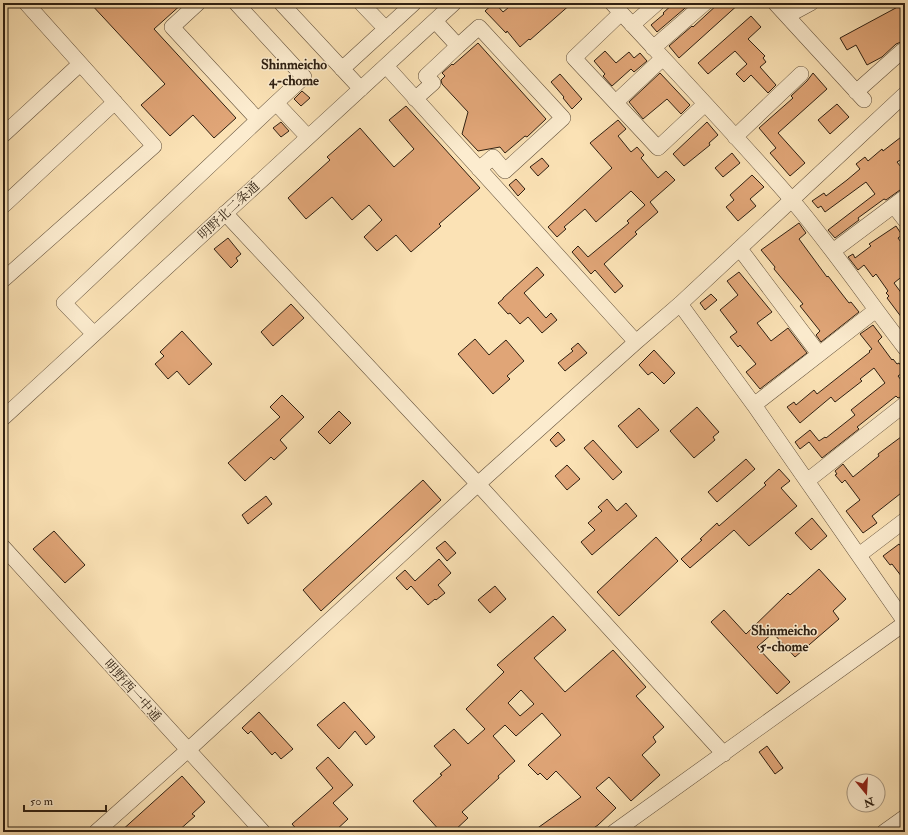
<svg xmlns="http://www.w3.org/2000/svg" width="908" height="835" viewBox="0 0 908 835" font-family="'IM FELL Double Pica','Noto Serif JP',serif">
<style>
.building{fill:#e0a577;stroke:#2f2012;fill-rule:evenodd}
.lines{fill:none;stroke-linecap:round;stroke-linejoin:round}
.minor-casing{stroke:#62503b;stroke-width:16}
.minor{stroke:#fceccf;stroke-width:15}
.labels{text-anchor:middle;stroke-width:3;stroke-linejoin:round;paint-order:stroke}
.street-label{font-size:13px;fill:#2f2012;stroke:#fceccf}
.neighbourhood-label{font-size:14px;font-weight:bold;fill:#2f2012;stroke:#fceccf}
</style>
<rect width="100%" height="100%" fill="#fbe2b5"/>
<filter id="stains"><feTurbulence type="fractalNoise" baseFrequency=".005" numOctaves="4"/><feColorMatrix values="0 0 0 0 .2 0 0 0 0 .09 0 0 0 0 .02 0 0 0 .5 -.17"/></filter>
<radialGradient id="worn" r=".72"><stop offset=".6" stop-color="#630" stop-opacity="0"/><stop offset="1" stop-color="#630" stop-opacity=".3"/></radialGradient>
<!-- building -->
<path class="building" d="M90,3H183L154,29L236,118L214,138L193,115L170,136L141,105L165,84Z
M494,3H495L503,12L514,3H572L530,40L529,39L520,47L507,31L506,33L485,11Z
M674,3H691L657,32L651,25L664,14L663,13Z
M719,3H740L679,58L669,46L692,26L693,27Z
M905,3V43L901,42L896,44L882,57L867,65L856,45L847,50L840,38Z
M751,16L761,27L748,39L765,56L763,58L766,62L760,67L776,85L768,93L751,75L744,82L736,74L747,64L735,51L708,74L698,63Z
M478,43L546,119L527,137L525,136L505,153L500,147L478,151L462,134L468,112L442,84L441,80L445,76L442,73L452,64L453,65Z
M605,51L616,63L629,52L634,58L640,53L647,61L634,72L631,69L612,86L603,76L605,74L594,61Z
M660,73L690,105L681,114L667,99L643,119L629,102Z
M813,73L827,89L778,133L805,163L790,176L770,153L776,148L759,128L793,98L791,96L807,81Z
M560,74L582,99L572,109L563,98L564,97L551,82Z
M302,91L310,98L301,106L294,99Z
M837,104L849,117L830,134L818,120Z
M406,106L480,188L439,224L441,226L411,252L396,235L377,251L364,237L382,220L369,205L352,220L332,197L306,219L288,198L330,160L327,157L360,128L394,167L414,149L389,120Z
M618,120L626,129L618,136L631,152L637,147L644,155L641,158L658,178L666,171L675,180L650,202L658,212L635,232L637,234L604,264L623,286L615,293L595,270L591,274L572,252L578,246L588,257L629,223L627,221L645,205L631,191L596,222L585,209L564,227L566,229L557,237L548,227L612,168L590,143Z
M281,122L289,131L281,137L273,128Z
M707,122L718,135L709,143L710,145L684,166L673,154Z
M905,134V153L900,157L902,159L897,162L905,172V188L900,190L886,200L884,199L858,218L859,220L835,238L828,230L875,194L866,182L825,212L821,206L818,208L812,201L824,193L826,196L847,180L860,169L856,164L865,157L868,161L882,149L883,151Z
M732,153L740,163L723,177L715,168Z
M542,158L549,166L538,176L530,167Z
M752,175L764,187L750,199L756,206L738,221L726,207L734,200L730,195Z
M516,179L525,189L518,196L509,185Z
M799,223L806,233L799,239L827,277L828,276L849,303L851,302L859,312L821,342L816,335L820,331L800,306L803,304L774,269L775,267L761,250Z
M896,226L902,235L898,238L905,248V274L894,283L905,298V322L887,298L889,296L886,293L888,291L876,274L873,277L864,265L858,270L848,257L853,254L855,258L871,246L869,244Z
M228,238L241,254L236,258L238,261L231,268L214,249Z
M537,267L544,275L524,293L546,318L551,313L557,320L542,333L528,317L520,324L510,313L508,314L498,303L503,299V298Z
M739,272L772,312L757,323L771,341L788,328L807,353L760,389L746,372L756,364L740,345L738,347L730,337L737,332L720,310L738,295L727,281Z
M711,294L717,300L705,310L700,303Z
M291,304L304,318L273,346L261,332Z
M873,325L882,337L878,341L892,360L893,359L897,364L899,363L905,371L898,376L905,385V395L898,398L896,396L857,427L859,429L822,458L809,442L800,449L795,442L810,430L819,441L825,437L826,438L855,415L851,410L885,383L874,368L860,379L862,381L835,402L831,397L800,423L787,407L794,402L796,405L814,390L817,394L870,352L869,351L872,349L860,334Z
M182,331L212,364L189,385L177,371L168,379L155,364L164,356L160,352Z
M475,339L489,355L506,340L524,361L507,376L510,379L493,394L458,354Z
M578,343L587,353L565,371L558,363L573,351L571,349Z
M654,350L675,373L664,384L652,372L648,375L639,365Z
M282,395L304,417L280,440L287,448L274,460L271,457L245,481L228,463L280,417L270,407Z
M697,407L719,432L713,437L715,440L694,458L670,431Z
M639,408L659,430L637,448L618,426Z
M339,411L351,423L330,444L318,432Z
M558,432L565,440L556,447L550,440Z
M905,434V458L900,461L905,467V490L872,516L877,523L863,533L846,511L860,500L845,480L842,483L835,475L837,474L835,471L843,464L853,477L879,456L878,454Z
M593,440L622,472L613,480L584,448Z
M746,459L755,469L717,502L708,492Z
M567,465L580,479L567,490L555,476Z
M779,469L790,481L781,488L797,506L749,546L734,530L690,568L681,559L702,540L700,539L717,523L719,526L766,485L764,483Z
M423,480L441,500L321,611L303,590Z
M266,496L272,504L248,524L242,515Z
M607,499L617,511L626,503L637,516L592,555L581,542L595,530L588,523L602,511L598,507Z
M812,518L827,536L811,550L795,533Z
M54,531L85,565L65,583L33,549Z
M656,537L678,561L619,616L597,592Z
M445,541L456,553L447,561L436,548Z
M899,544L905,551V581L892,564L890,565L883,556Z
M439,559L451,573L438,585L445,593L436,600L435,599L428,605L411,586L407,590L396,578L405,570L415,581Z
M819,569L846,599L833,611L839,619L795,657L773,633L757,647L790,682L777,694L711,622L724,610L746,634L788,593L790,595Z
M495,586L506,599L490,613L478,600Z
M553,616L566,630L534,658L565,692L613,650L646,687L636,696L664,727L653,737L656,742L642,755L660,775L631,801L609,777L596,788L616,808L598,825L588,832H532L581,797L556,771L547,780L540,773L538,775L528,765L561,735L542,713L516,736L505,725L493,736L515,761L498,776L499,778L462,812L468,818L453,832H441L413,801L442,775L440,774L451,765L434,746L454,729L468,744L485,729L466,709L504,672L497,665ZM521,690L534,704L520,716L508,703Z
M344,702L375,737L366,745L355,731L339,749L317,725Z
M259,712L293,749L281,759L275,752L272,755L251,731L248,734L242,728Z
M767,746L783,768L775,774L759,752Z
M328,757L353,785L333,803L348,819L334,832H299L292,824L333,788L316,768Z
M182,776L205,802L192,814L195,816L177,832H120Z"/>
<g class="lines">
<defs>
<path id="minor" d="M198,3L172,27L258,120
M236,3L304,77L276,103
M281,3L361,89
M361,3L386,29
M612,3C672,68 733,132 791,199C832,247 867,299 905,348
M775,3L864,100
M621,13L574,58L658,148L705,104
M787,16L811,3
M435,21L458,46L479,27L563,118L505,171L493,157L479,169
M632,25L657,3
M653,48L705,3
M386,66L636,342
M342,69L414,3
M856,92L902,51
M415,99L433,83L426,76L458,46
M616,102L663,58
M3,135L80,64
M735,137L801,74
M3,206L115,102
M894,206L905,220
M225,213L478,484L724,754
M740,249L819,354
M833,251L905,197
M3,280L154,146L26,3
M680,304L754,405L905,622
M94,334L64,303L276,103L308,137
M754,405L876,310
M3,418L454,3
M807,481L905,404
M3,547L263,832
M859,555L905,520
M96,832L188,750L478,484L636,342L680,304L905,94
M614,832L905,623
M884,832L905,817"/>
</defs>
<!-- minor casing -->
<use href="#minor" class="minor-casing"/>
<!-- minor -->
<use href="#minor" class="minor"/>
</g>
<g class="labels">
<!-- street labels -->
<g class="street-label">
<text transform="translate(228 210) rotate(-43)" y="5">明野北二条通</text>
<text transform="translate(133 690) rotate(48)" y="5">明野西一中通</text>
</g>
<!-- neighbourhood labels -->
<g class="neighbourhood-label">
<text x="294" y="69">Shinmeicho<tspan x="294" dy="16">4-chome</tspan></text>
<text x="784" y="635">Shinmeicho<tspan x="784" dy="16">5-chome</tspan></text>
</g>
</g>
<!-- margin -->
<rect width="908" height="835" fill="none" stroke="#fbe2b5" stroke-width="16"/>
<rect x="4" y="4" width="900" height="827" fill="none" stroke="#2f2012" stroke-width="2"/>
<rect x="8" y="8" width="892" height="819" fill="none" stroke="#2f2012"/>
<!-- north arrow -->
<g transform="translate(866 793) rotate(162)"><circle r="19" fill="#fceccf" stroke="#aa9a83"/>
<path d="M0-3L7 15L0 10L-7 15Z" fill="#8f2418"/>
<text y="-6" font-size="11" font-weight="bold" text-anchor="middle" fill="#2f2012">N</text>
</g>
<!-- scale -->
<path d="M24 805v6h82v-6" fill="none" stroke="#2f2012" stroke-width="2"/>
<text x="30" y="805" font-size="12" fill="#2f2012" stroke="#fceccf" stroke-width="3" paint-order="stroke">50 m</text>
<rect width="100%" height="100%" filter="url(#stains)"/>
<rect width="100%" height="100%" fill="url(#worn)"/>
</svg>
